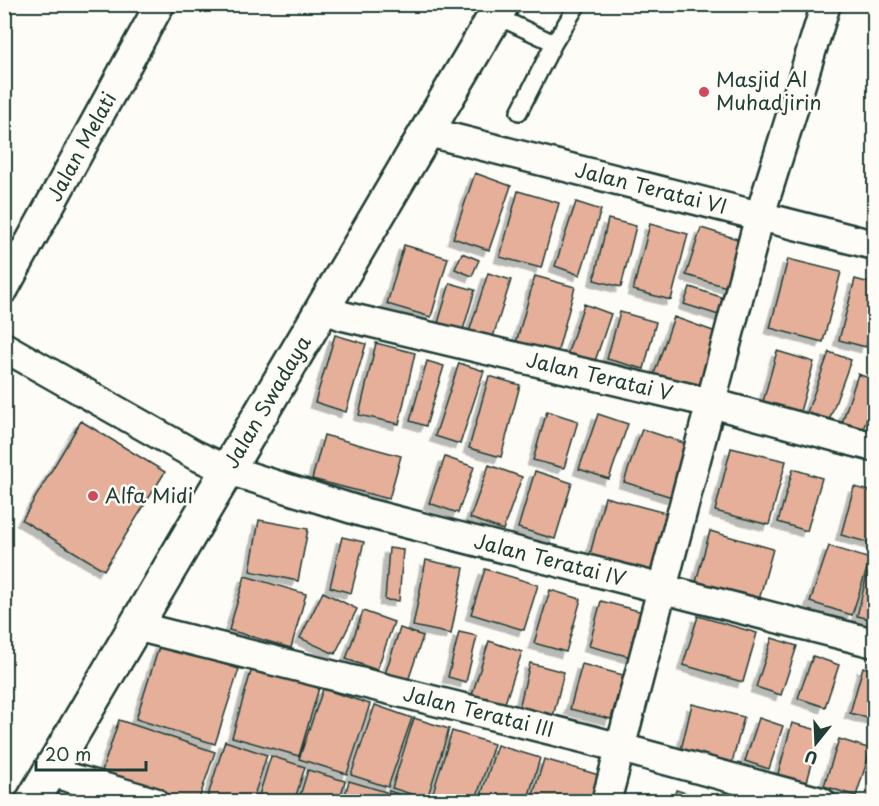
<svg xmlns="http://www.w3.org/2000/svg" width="879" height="806" viewBox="0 0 879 806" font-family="'Playpen Sans',sans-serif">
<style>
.building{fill:#e5af9a;stroke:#1f3d34;stroke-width:1.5;filter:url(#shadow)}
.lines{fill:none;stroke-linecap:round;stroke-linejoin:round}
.lane-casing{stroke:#1f3d34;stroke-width:20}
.street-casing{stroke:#1f3d34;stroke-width:33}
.secondary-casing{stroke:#1f3d34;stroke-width:38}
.lane{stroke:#fdfcf7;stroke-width:15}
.street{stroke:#fdfcf7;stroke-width:28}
.secondary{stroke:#fdfcf7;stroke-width:33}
.poi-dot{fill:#d1495b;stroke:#fdfcf7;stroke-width:2}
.labels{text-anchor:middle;stroke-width:5;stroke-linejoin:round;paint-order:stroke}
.poi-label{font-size:20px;fill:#1f3d34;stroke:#fdfcf7;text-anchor:start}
.street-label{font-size:20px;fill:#1f3d34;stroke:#fdfcf7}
</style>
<defs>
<filter id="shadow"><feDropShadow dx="-5.5" dy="5.5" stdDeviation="0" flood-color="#0004"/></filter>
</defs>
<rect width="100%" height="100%" fill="#fdfcf7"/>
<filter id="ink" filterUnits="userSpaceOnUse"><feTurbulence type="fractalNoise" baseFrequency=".0167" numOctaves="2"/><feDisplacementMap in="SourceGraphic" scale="12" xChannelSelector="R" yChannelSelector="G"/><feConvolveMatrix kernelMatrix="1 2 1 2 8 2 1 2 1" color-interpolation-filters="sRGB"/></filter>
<g filter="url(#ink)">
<!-- building -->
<path class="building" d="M475,173L511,186L489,250L453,238Z
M518,191L559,203L541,268L500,257Z
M576,202L601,210L580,275L555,266Z
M608,219L636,226L621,287L594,280Z
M650,224L688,234L671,300L633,290Z
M701,228L751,243L737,290L686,275Z
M404,245L448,258L431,317L387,304Z
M462,253L479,260L472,276L455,269Z
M788,259L841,272L823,342L770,328Z
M488,273L511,280L492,340L469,332Z
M535,276L575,287L557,354L516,343Z
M855,279L874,284V314L866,347L839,340Z
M450,283L475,290L463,330L438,323Z
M690,287L730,300L725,317L684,304Z
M584,304L611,314L594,364L567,355Z
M620,312L656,322L644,369L607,359Z
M674,317L727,336L705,396L653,377Z
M335,335L366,344L346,412L315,402Z
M376,343L415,353L399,424L359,415Z
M777,351L814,362L798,419L761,409Z
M829,352L851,360L827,426L805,418Z
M427,361L444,366L426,426L410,421Z
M459,363L484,371L460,444L435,436Z
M858,374L874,380V397L862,433L841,426Z
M489,376L520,385L501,457L469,448Z
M547,411L578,421L564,468L533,460Z
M598,414L628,424L609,479L579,469Z
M81,421L165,472L104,570L22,520Z
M642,429L690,445L672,497L624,482Z
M324,435L401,456L389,499L312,479Z
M731,448L786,461L769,525L715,511Z
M445,457L474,467L458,513L429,503Z
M489,465L522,477L503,530L470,518Z
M793,469L822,478L807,531L778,522Z
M535,471L572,483L555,539L518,528Z
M854,487L874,492V544L841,535Z
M605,497L673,515L657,577L589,558Z
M259,520L308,529L298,581L250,571Z
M710,531L773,549L759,600L696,582Z
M342,537L364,542L351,593L330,587Z
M829,546L870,559L852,615L810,602Z
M389,548L403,550L399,601L385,600Z
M426,560L464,568L451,634L413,626Z
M869,566L874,568V620L857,616Z
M485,569L538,585L524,630L471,614Z
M245,576L306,594L291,648L229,630Z
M550,590L581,599L566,652L534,643Z
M323,592L357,609L335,654L300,638Z
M601,601L643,612L631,657L589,646Z
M363,611L394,622L377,670L346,659Z
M698,616L757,633L743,682L683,665Z
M400,628L423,636L407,684L384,677Z
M459,632L477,636L466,682L448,677Z
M772,638L797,646L781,695L756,687Z
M489,641L522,652L503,709L471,698Z
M160,644L239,669L215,744L136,719Z
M813,656L839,665L825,707L798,698Z
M530,663L564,672L552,721L518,712Z
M582,664L623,675L611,719L570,709Z
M863,667L874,670V720L850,713Z
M252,668L319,688L299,756L232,737Z
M323,689L370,704L347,774L299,759Z
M692,704L744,717L732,763L681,750Z
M375,705L412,718L388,787L351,775Z
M414,718L449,729L427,799L392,788Z
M759,718L783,726L769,769L745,761Z
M119,720L215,752L198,802H174L100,777Z
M792,723L821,731L805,789L776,781Z
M452,731L494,744L475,802H437L431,799Z
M839,739L871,749L856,796L824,786Z
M225,741L267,755L252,802H206Z
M497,745L540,758L527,802H479Z
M271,756L305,767L294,802H257Z
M544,759L599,775L591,802H531Z
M308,770L345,781L339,802H298Z
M349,781L386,792L383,802H343Z
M874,781V802H869Z
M676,790L716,802H673Z
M389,791L423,802H386Z"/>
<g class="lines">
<defs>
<path id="lane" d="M496,16L554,43L578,4
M519,112L554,43"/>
<g id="street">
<path id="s1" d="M428,132L874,245"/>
<path id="s2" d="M4,289L160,4"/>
<path id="s3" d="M323,308L343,316L711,403L874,447"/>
<path id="s4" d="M4,347L195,455L228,470L362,512L874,643"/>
<path id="s5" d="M135,626L591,740L821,802"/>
<path d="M50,772L154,802"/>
<path d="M606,802L760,215L826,4"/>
</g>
<g id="secondary">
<path id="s6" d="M32,802L502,4"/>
</g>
</defs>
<!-- lane casing -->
<use href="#lane" class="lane-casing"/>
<!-- street casing -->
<use href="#street" class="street-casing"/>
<!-- secondary casing -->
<use href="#secondary" class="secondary-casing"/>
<!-- lane -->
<use href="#lane" class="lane"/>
<!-- street -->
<use href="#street" class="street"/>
<!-- secondary -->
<use href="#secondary" class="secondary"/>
</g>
</g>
<!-- markers -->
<g class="poi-dot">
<circle cx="704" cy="92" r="6"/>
<circle cx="93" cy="496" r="6"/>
</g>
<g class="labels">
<!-- poi labels -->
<g class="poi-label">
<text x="716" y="87">Masjid Al<tspan x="716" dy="23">Muhadjirin</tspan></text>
<text x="105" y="503">Alfa Midi</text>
</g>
<!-- street labels -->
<g class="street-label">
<text dy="7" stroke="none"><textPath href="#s2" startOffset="162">Jalan Melati</textPath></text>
<text dy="7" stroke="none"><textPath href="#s1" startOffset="230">Jalan Teratai VI</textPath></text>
<text dy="7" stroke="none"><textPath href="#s3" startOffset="285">Jalan Teratai V</textPath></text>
<text dy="7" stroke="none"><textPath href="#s6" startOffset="464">Jalan Swadaya</textPath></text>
<text dy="7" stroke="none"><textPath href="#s4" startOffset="590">Jalan Teratai IV</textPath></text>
<text dy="7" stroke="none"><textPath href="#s5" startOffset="354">Jalan Teratai III</textPath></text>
</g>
</g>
<!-- margin -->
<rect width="879" height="806" fill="none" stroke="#fdfcf7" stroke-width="24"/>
<rect x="12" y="12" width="855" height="782" fill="none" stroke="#1f3d34" stroke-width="2" filter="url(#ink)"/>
<!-- north arrow -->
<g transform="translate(816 743) rotate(198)" stroke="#fdfcf7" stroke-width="4.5" paint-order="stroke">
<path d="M0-4.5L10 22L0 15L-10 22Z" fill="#1f3d34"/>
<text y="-9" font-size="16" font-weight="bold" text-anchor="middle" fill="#1f3d34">U</text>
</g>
<!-- scale -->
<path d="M36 761v9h110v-9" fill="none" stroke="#1f3d34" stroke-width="3"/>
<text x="45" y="761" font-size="18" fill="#1f3d34" stroke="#fdfcf7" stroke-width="4.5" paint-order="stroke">20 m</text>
</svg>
